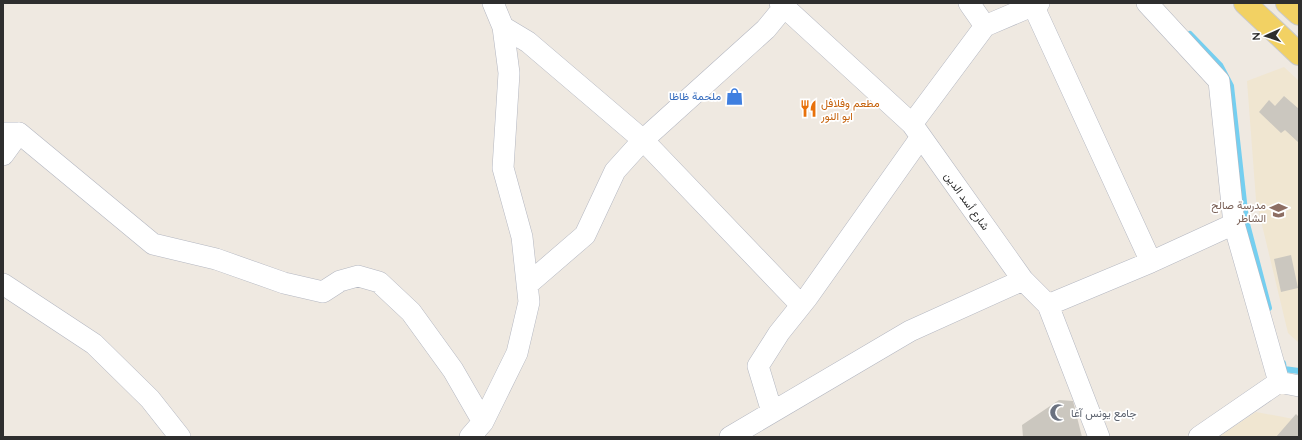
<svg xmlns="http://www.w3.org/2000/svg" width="1302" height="440" viewBox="0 0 1302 440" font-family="Quicksand,Vazirmatn,sans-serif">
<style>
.education{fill:#f0e6d1}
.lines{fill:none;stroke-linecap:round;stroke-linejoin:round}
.stream{stroke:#75cff0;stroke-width:6}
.building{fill:#cbc7bf}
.minor-casing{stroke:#b4b7c1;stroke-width:22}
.major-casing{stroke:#c9c9c9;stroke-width:24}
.minor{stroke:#fff;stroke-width:21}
.major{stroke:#f2d163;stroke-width:22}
.labels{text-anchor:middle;stroke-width:3.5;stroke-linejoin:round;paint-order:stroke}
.shop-label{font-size:11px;fill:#366cbe;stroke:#fff;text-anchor:end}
.food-label{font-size:11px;fill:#c56008;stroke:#fff;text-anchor:start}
.street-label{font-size:11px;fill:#2e2e2e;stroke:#fff}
.education-label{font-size:11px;fill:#785e54;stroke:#fff;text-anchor:end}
.worship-label{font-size:11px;fill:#5b616d;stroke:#fff;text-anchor:start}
</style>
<rect width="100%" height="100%" fill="#efe9e1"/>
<!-- education -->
<path class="education" d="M1284,67L1299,81V343L1288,333L1256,200L1247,81Z
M1256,412L1299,420V437H1218Z"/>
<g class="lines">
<!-- stream -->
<path class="stream" d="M1190,34L1220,65L1231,86L1246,220L1269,308
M1283,363L1284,369L1299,371"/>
</g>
<!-- building -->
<path class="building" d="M1284,96L1299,109V143L1285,130L1281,133L1259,112L1269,100L1275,106Z
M1291,255L1298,288L1281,292L1274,259Z
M1059,400L1073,401L1082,437H1023L1022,425Z
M1296,414L1299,417V437H1276Z"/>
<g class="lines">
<defs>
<path id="minor" d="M780,3L912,124L1023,280L1048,305L1099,437
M969,3L985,26
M1147,3L1219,81L1234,224L1279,382
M1033,5L1151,262
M503,27L528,42L643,140L801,305
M912,124L985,26L1039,3
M3,133H19L153,244L216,259L284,283L323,292L340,281L358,276L379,282L411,312L453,370L483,422
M3,155L19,133
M3,284L94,344L150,399L180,437
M527,285L585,235L615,171L643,140L766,29L784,7
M1048,305L1151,262L1234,224
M772,412L758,366L779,333L807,298L921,137
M470,437L483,422L517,353L529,302L522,237L503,168L509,73L503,27L493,3
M730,437L910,331L1023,280
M1199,437L1279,382L1299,386"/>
<path id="major" d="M1245,3L1299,54
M1287,3L1299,14"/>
</defs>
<!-- minor casing -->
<use href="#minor" class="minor-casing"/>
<!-- major casing -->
<use href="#major" class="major-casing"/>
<!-- minor -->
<use href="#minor" class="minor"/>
<!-- major -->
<use href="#major" class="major"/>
</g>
<!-- icons -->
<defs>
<symbol id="shop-bare" viewBox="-9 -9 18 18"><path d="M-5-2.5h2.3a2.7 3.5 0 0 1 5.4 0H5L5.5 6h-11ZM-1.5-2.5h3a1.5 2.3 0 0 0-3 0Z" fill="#3f7fe0" stroke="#fff" stroke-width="2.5" paint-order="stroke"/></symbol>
<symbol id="restaurant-bare" viewBox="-9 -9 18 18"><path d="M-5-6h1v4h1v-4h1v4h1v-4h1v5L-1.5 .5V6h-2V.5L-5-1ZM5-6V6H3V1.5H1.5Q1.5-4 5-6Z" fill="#e8710a" stroke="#fff" stroke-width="2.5" paint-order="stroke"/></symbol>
<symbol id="school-bare" viewBox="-9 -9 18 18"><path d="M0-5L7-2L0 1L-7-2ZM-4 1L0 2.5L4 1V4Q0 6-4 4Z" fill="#8d6e63" stroke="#fff" stroke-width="2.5" paint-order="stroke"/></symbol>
<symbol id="mosque-bare" viewBox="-9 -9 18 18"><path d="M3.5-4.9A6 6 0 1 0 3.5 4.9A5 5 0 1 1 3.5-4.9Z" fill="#6b7280" stroke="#fff" stroke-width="2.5" paint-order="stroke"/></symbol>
</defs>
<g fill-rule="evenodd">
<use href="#shop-bare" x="722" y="84" width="25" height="25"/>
<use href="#restaurant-bare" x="796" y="96" width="25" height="25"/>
<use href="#school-bare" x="1266" y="198" width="25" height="25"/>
<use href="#mosque-bare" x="1046" y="400" width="25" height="25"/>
</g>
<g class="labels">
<!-- shop labels -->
<g class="shop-label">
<text x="721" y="100">ملحمة ظاظا</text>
</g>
<!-- food labels -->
<g class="food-label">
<text x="821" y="107">مطعم وفلافل<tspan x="821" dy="13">ابو النور</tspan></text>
</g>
<!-- street labels -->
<g class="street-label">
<text transform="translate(967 201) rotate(54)" y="4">شارع أسد الدين</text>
</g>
<!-- education labels -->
<g class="education-label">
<text x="1266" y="209">مدرسة صالح<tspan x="1266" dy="13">الشاطر</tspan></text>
</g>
<!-- worship labels -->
<g class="worship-label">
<text x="1071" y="417">جامع يونس آغا</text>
</g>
</g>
<!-- border -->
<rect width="1302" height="440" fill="none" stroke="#2e2e2e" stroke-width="8"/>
<!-- north arrow -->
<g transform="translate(1266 36) rotate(267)" stroke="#ffffff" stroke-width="3" paint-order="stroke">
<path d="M0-3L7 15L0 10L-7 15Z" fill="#2e2e2e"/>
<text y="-6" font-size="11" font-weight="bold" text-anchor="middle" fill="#2e2e2e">N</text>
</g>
</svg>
